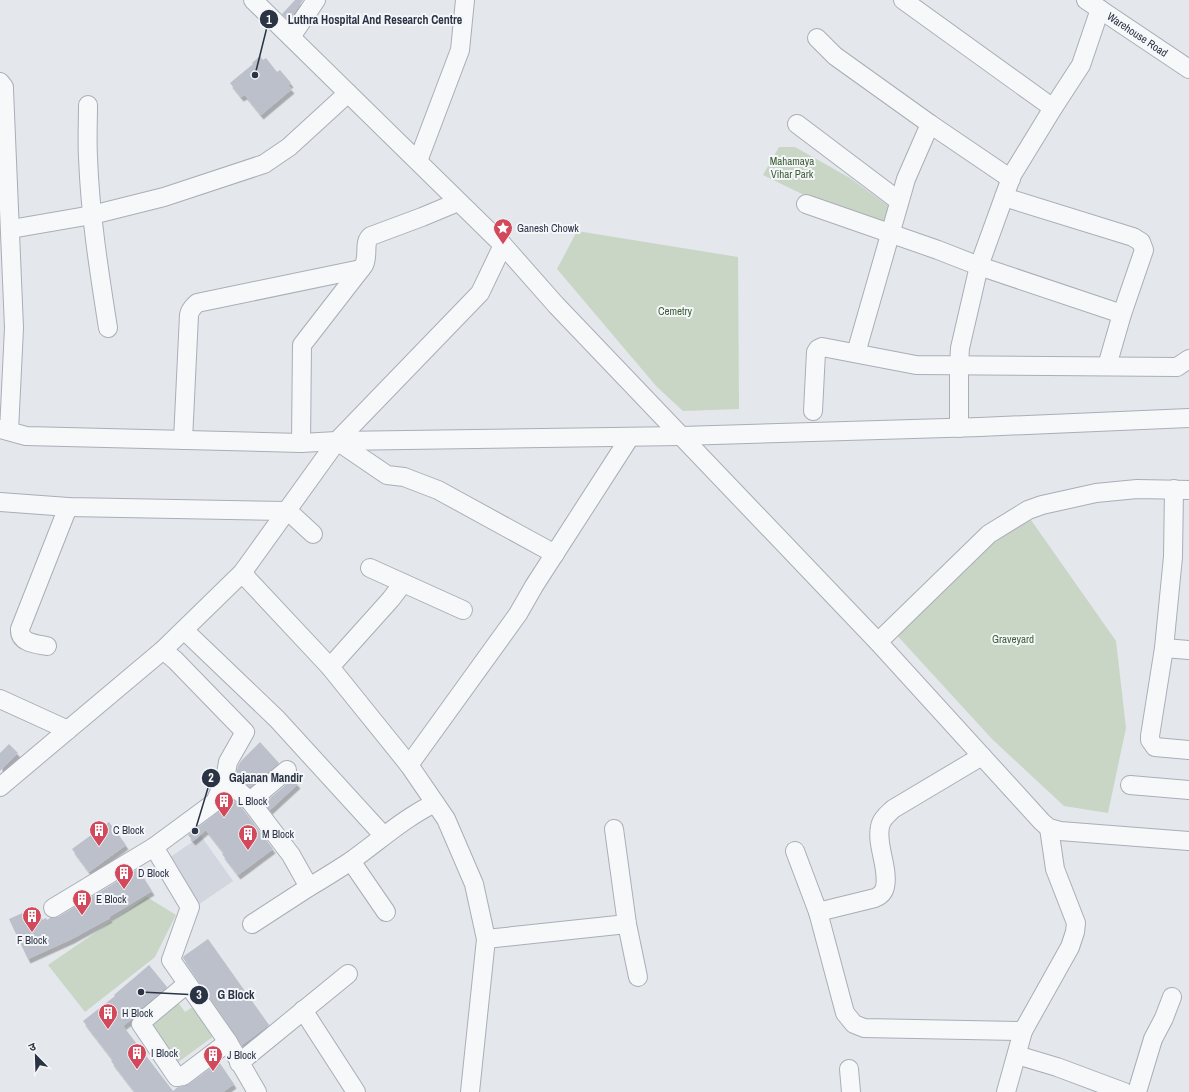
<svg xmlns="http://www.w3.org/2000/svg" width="1189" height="1092" viewBox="0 0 1189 1092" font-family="'Archivo Narrow','Noto Sans Devanagari',sans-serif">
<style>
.built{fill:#d2d6de}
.green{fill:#c9d6c5}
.building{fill:#bbc0ca;filter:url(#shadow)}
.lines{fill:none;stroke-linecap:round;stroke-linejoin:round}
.minor-casing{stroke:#a9aeb7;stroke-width:20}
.minor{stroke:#f7f8fa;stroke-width:18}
.labels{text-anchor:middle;stroke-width:4;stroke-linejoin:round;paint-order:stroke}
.street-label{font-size:11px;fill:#2b3445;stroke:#f4f6f9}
.park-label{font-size:11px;fill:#3f6138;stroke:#f4f6f9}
.poi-label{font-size:11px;fill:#2b3445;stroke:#f4f6f9;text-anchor:start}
.leader{fill:none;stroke:#2b3445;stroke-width:1.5}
.callout-dot{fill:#2b3445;stroke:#f4f6f9;stroke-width:1.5}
.mark-label{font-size:12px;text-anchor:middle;font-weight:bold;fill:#fff}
.callout-label{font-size:12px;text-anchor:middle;font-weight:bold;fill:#2b3445;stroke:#f4f6f9;stroke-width:4;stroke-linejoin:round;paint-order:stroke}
</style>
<defs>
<filter id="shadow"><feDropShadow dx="2.5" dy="4.5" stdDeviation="0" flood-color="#0004"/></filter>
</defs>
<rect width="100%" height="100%" fill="#e4e7ec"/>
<!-- built -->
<path class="built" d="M201,836L233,881L198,905L166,860Z"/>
<!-- green -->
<path class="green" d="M779,147H795L850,178L890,207L883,222L862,214L802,194L763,175Z
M577,231L738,257L739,409L683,411L657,387L557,269Z
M1024,510L1116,641L1126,728L1108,813L1064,806L992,739L893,631Z
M147,897L176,915L155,957L85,1012L48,965Z
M177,1001L185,1012L197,1004L218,1033L177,1063L147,1024Z"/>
<!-- building -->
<path class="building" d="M295,0H303L289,21L282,14Z
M260,56L263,60L266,58L277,72L280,70L291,83L288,85L292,89L261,115L245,95L241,97L230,83L253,64L252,63Z
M260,742L279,763L250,787L236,775L238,766L241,761Z
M9,744L18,753L0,771V753Z
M293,779L298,784L270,810L264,803Z
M230,797L242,808L273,849L238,875L222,854L224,853L206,830L193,841L188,835L221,810Z
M109,822L126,845L89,872L72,849Z
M138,869L152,891L109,917L110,918L72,939L28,959L9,919L36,907L42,920L46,918L47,920L50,918L58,917Z
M208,939L269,1025L242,1045L183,958L184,956Z
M149,965L167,987L138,1011L132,1019L123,1026L173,1091L178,1087L189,1084L219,1062L234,1084L223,1092H135L111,1061L113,1060L83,1021L115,996L114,995Z"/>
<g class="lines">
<defs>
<g id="minor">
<path d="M253,0L503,245L556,305L878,642L1042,822L1049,828L1060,831L1189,841"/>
<path d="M903,0L1053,108"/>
<path id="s1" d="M1086,0L1189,69"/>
<path d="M291,37L316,0"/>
<path d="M817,38L835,56L930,124L1011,179"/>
<path d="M0,82L4,87V90L14,328L9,431"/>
<path d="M88,105C88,122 87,140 88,157C90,214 99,271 108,328"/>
<path d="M797,124L899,201"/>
<path d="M418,161L460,50L465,0"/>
<path d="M1004,197L1133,237L1141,242L1144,250L1122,314L1107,366"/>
<path d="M806,204L938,250L979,266L1122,314"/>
<path d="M11,229L92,215L164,197L264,164L289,147L348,93"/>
<path d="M856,353L906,179L930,124"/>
<path d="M813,411L816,352L818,349L822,347L916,365L1177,367L1189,359"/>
<path d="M959,428V365L960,348L979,266L1012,175L1053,108L1081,65L1100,9"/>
<path d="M0,429L26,436L301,443L337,441L681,436L980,427L1189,418"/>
<path d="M183,440L189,315C190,309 193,307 197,303L361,269"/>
<path d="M337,441L387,475L404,477L438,490L555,554"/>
<path d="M301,443L302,345L364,265C369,255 363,242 371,236L422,217L458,202"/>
<path d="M1174,489L1173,557L1164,648L1150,736V740L1155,747L1189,750"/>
<path d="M0,502L68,507L288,511L313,534"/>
<path d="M370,568L463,610"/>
<path d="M242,573L330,667L409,765L446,819L474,884L486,939L470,1092"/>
<path d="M184,630L277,719L383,835"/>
<path d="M878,642L989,534L1028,510L1042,505L1096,493L1137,489L1189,490"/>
<path d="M47,646C36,644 19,643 20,629L68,507"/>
<path d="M1164,648L1189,650"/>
<path d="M163,650L175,660L245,732L228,762L225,779L250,801L287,770"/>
<path d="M330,667L391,599L403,583"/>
<path d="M0,699L68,730"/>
<path d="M409,765L518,614L534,586L630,437"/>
<path d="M1130,785L1189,790"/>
<path d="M0,787L163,650L242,573L337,441L480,293L503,245"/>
<path d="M250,801L291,855L309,887L252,924"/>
<path d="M614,829L627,924L638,977"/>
<path d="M154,847L190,907L171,960L228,1042L257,1092"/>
<path d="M795,851L818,912L845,1013L854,1024L864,1028L1023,1031"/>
<path d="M351,861L386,912"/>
<path d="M309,887C323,879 337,870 351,861C379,841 404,818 435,803"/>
<path d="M53,908L154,847L215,802L225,779"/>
<path d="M818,912L875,898C880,896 884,892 885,887C889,868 876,845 880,827C881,819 888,814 893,809L982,756"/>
<path d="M486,939L627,924"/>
<path d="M187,984L145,1019L141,1024L174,1073L177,1077L183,1076L228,1042"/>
<path d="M303,1010L356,1092"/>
<path d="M1017,1055L1057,1067L1124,1092"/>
<path d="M239,1063L348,974"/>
<path d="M849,1069L851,1092"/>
<path d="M1006,1092L1023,1031L1070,947L1075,932L1076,923L1055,869L1049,828"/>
<path d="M1137,1092L1153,1039L1164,1018L1172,997"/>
</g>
</defs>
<!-- minor casing -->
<use href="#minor" class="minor-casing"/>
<!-- minor -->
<use href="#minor" class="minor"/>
</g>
<!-- icons -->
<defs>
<symbol id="sight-pin" viewBox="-11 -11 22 30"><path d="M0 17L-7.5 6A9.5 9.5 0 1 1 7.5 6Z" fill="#d1495b" stroke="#f4f6f9"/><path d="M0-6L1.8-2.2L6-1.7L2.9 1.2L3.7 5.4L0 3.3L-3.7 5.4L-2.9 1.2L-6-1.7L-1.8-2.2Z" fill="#fff"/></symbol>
<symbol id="building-pin" viewBox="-11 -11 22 30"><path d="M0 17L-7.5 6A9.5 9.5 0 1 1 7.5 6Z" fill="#d1495b" stroke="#f4f6f9"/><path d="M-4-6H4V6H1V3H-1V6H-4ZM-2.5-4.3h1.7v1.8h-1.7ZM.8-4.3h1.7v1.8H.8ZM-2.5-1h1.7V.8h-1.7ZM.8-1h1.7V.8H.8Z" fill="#fff"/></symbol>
</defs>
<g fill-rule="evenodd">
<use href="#sight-pin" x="492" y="217" width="22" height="30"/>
<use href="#building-pin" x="213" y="790" width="22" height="30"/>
<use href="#building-pin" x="88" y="819" width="22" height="30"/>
<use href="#building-pin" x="237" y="823" width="22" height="30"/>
<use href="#building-pin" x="113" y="862" width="22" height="30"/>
<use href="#building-pin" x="71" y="888" width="22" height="30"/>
<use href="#building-pin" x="21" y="905" width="22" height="30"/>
<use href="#building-pin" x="97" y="1002" width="22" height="30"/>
<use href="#building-pin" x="126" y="1042" width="22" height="30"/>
<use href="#building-pin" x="202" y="1044" width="22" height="30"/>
</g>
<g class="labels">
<!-- street labels -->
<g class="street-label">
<text dy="4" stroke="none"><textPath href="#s1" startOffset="62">Warehouse Road</textPath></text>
</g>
<!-- park labels -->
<g class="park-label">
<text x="792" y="165">Mahamaya<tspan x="792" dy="13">Vihar Park</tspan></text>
<text x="675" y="315">Cemetry</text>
<text x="1013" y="643">Graveyard</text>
</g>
<!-- poi labels -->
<g class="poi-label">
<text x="517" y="232">Ganesh Chowk</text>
<text x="238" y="805">L Block</text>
<text x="113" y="834">C Block</text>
<text x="262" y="838">M Block</text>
<text x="138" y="877">D Block</text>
<text x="96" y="903">E Block</text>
<text x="32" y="944" text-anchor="middle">F Block</text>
<text x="122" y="1017">H Block</text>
<text x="151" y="1057">I Block</text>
<text x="227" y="1059">J Block</text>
</g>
</g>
<!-- callouts -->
<path class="leader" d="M255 75L269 19M195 831L211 778M141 992L199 995"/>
<g class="callout-dot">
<circle cx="255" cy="75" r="4"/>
<circle cx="195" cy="831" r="4"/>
<circle cx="141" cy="992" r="4"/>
<circle cx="269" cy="19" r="10"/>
<circle cx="211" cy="778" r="10"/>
<circle cx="199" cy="995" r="10"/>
</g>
<g class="mark-label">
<text x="269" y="24">1</text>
<text x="211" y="782">2</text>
<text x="199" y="999">3</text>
</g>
<g class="callout-label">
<text x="375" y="24">Luthra Hospital And Research Centre</text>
<text x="266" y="782">Gajanan Mandir</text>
<text x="236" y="999">G Block</text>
</g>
<!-- north arrow -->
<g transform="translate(36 1056) rotate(337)" stroke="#f4f6f9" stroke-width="3" paint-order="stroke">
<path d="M0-3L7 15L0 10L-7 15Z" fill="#2b3445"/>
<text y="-6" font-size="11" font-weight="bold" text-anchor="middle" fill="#2b3445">उ</text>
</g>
</svg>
